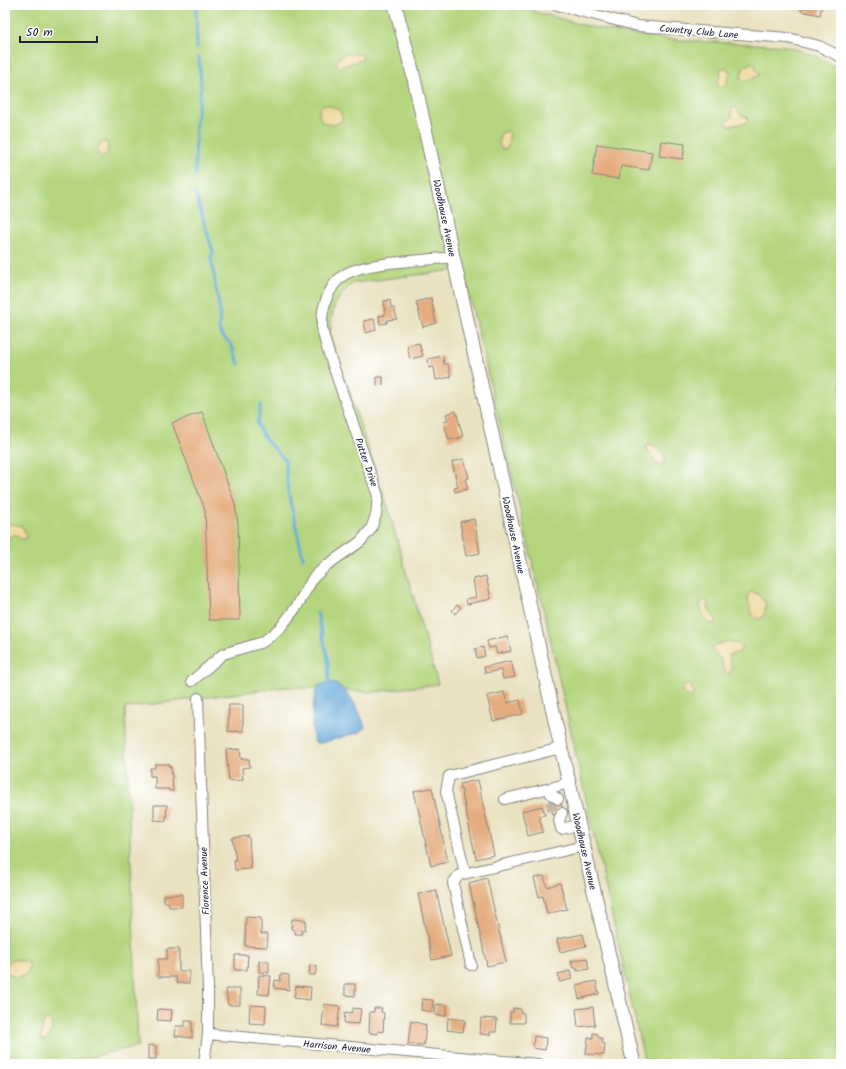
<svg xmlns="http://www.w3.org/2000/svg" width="846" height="1069" viewBox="0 0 846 1069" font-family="Kalam,sans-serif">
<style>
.green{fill:#b4d57d;stroke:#6b7c5c}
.sand{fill:#eeda9e;stroke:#887e6c}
.water{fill:#63a8d8;stroke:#42658a}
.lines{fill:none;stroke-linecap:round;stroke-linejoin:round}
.stream{stroke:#63a8d8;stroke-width:3}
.building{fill:#e5ad7f}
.minor-tunnel{stroke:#c1bba5;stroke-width:10;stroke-dasharray:10 5;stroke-linecap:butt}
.minor-casing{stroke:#86827d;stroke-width:12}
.major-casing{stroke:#86827d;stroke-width:15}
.minor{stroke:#fff;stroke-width:10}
.major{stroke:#fff;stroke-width:13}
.labels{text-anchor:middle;stroke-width:4;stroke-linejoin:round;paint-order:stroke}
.street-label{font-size:10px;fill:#22223b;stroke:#fff}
</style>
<rect width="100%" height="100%" fill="#fff"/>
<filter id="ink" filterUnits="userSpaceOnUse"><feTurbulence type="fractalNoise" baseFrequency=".025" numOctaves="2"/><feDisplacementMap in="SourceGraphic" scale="8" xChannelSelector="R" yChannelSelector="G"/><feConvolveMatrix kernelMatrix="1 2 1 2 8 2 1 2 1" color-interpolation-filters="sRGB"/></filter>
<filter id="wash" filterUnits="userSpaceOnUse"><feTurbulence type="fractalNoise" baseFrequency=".012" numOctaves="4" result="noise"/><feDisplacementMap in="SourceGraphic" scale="16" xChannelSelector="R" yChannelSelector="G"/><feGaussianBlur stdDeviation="0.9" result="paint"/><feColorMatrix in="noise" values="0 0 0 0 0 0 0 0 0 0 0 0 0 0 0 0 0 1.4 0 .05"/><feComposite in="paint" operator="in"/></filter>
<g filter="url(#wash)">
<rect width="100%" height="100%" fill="#e9e1bf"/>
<!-- green -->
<path class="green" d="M5,5H512L575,23L619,33L678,40L786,46L819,57L841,70V1064H645L546,620L463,269L353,283C332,302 332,310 330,336L386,501L438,684L373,692L285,687L125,708L138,1046L68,1062V1064H5Z"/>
<!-- sand -->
<path class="sand" d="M344,54H361L363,59L338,68L336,61Z
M751,63L755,64L756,70L759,73V76L743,81L741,78L743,68Z
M725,68L729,70L730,74L727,79L728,84L724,86L719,85L717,81L721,76L720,70Z
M323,105C332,105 346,111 341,122L332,125L322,122L319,115L320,108Z
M733,108H737L741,115L747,117L748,120L746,123L727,126L726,122L732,117L731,109Z
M507,131L510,134L507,149H502L499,145L500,134Z
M104,142L108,143L107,155L102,157L99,156L97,150L100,144Z
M649,444C657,445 664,453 665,460L663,464H656L653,457L646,451V446Z
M12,524L22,526L26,535V539H20L15,534L9,538L5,537V526Z
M751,591L758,594L766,604L764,616L759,619C749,617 749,604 748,596Z
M705,600L708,602C707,611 713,615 717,621L715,624C706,625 699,611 701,603Z
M725,642L737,643L741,647L740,652L729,655L732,669L729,675L724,671L720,658L711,649L715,645Z
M689,683L694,692L693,695L690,697L685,695L682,690L684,686Z
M14,959L29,963V970L24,976L15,977L7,973C6,967 7,961 14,959Z
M48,1019C55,1025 52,1033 47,1039L43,1041L41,1038L43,1022Z"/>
<!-- water -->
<path class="water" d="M329,682C348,685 360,711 365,728L360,732L321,743H315C310,732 312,697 318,686Z"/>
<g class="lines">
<!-- stream -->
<path class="stream" d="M196,5L197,48
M195,175L196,122L201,86L199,57
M195,192L213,252L211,257L220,312L219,328L222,336L231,344L239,364
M261,405L257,424L265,439L285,460L288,491L303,558
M317,613L328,658L329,682"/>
</g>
<g id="blocks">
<!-- building -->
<path class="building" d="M802,5H822L820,15L801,11Z
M661,141L685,144L683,159L659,156Z
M597,144L652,152L649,170L621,166L619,179L592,175Z
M431,298L436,323L423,327L416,302Z
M390,300L391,308H394L397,319L387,320V323L380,324L379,316L385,315L384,301Z
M374,319L376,330L366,333L364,321Z
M419,343L423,356L410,359L407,346Z
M443,356L444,364H448L451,377L436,380L434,367L429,368L428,359Z
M377,377H383V385L377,386Z
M456,411L463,437L449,440L444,422L448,421L446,414Z
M202,412L235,504L238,523L240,620H209L205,510L172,423Z
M464,459L469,478L465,479L468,489L455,492L454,488L458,487L452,462Z
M474,519L480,553L466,556L460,522Z
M486,576L491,599L467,604L466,599L476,597L473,579Z
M457,605L461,607L455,614L452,610Z
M507,636L511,651L497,654L495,647L489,648L487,641Z
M483,647L485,656L477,658L475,649Z
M511,661L515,677L503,679L501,670L485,673L484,667Z
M504,692L507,703L520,700L523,714L493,721L487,696Z
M229,705H243V732L228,731Z
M240,749L241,759H249L250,767L242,768L243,780L229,781L226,750Z
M155,764H169V767H171L173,791H169V789H155V776H150V768H155Z
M478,780L494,855L476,859L460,784Z
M432,788L448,862L431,866L414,791Z
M560,799L563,813L553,815L549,801Z
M154,805H167L166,821L154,820Z
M542,806L545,815L539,816L543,832L528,836L522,811Z
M249,836L251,869L235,870L234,860H236L232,838Z
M544,876L547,887L560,883L567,909L547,914L543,896L539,897L534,878Z
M487,878L506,962L487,966L469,883Z
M436,890L451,956L432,960L418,894Z
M182,894V907H169L168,902H164V895Z
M246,917L261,918V934H268L267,947L245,946Z
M292,919L306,920L305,930H302V934H295V930L291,929Z
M583,934L586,946L560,952L557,939Z
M167,949H179V971H189V983H177L176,977H158V959H167Z
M235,955H248L247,970H235Z
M587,958L589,969L577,971V968H573L571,961Z
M259,961H269V973L259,972Z
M310,965L317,966L315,975H309Z
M570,971L572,979L560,982L558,974Z
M281,974L289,975V990L274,988L275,980L280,981Z
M259,975L271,976L269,995L258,994Z
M596,981L599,994L579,999L576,985Z
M345,984H355V996L345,995Z
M296,986L311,987L310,1000L294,998Z
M226,989H240V1005H228Z
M422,999L433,1000L432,1012L421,1010Z
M324,1004L340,1006L337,1027L322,1025Z
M436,1004L447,1005L446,1016L435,1015Z
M250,1005L266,1006L265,1024L249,1023Z
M593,1007L595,1025L578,1027L576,1009Z
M353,1008L361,1009L359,1024L344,1023L345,1012L352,1013Z
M374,1008H382L381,1012L384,1013L383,1032L378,1031V1034L369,1033L370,1012H374Z
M513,1008L521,1009V1013H524V1023H510V1012H513Z
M158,1009L172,1010L171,1021L157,1020Z
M448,1018L465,1020L463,1032L447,1030Z
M481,1018L497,1019L496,1032H490V1035L480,1034Z
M185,1021H192V1038L175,1036L176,1026H185Z
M411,1021L426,1025L424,1045L408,1044Z
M593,1033L598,1034V1038H602V1043L605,1044L604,1055L586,1054L588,1037L593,1038Z
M534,1036L546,1038L545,1050L533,1048Z
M148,1045L156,1046V1059H148Z"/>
</g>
</g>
<g filter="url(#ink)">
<use href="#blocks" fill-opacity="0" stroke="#86827d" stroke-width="1"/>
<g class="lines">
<!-- minor-tunnel -->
<path class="minor-tunnel" d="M550,801L554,815"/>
<defs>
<path id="minor" d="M557,5L638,26L788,38L819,46L841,57
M192,681L223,654L263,642L281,627L297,606L313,578L327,565L360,542L371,529L376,515L378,496L328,351C326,344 323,335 322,327C321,306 330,279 352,271C380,261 423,261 453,257
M198,698L208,989V1034L204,1064
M550,788L569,783
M505,799L550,788L551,794L558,799
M562,813L559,820L561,829L579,825
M465,873L446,791L449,776L561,748
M471,965L453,883L459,875L584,846
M208,1034L538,1064"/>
<path id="major" d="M395,5L413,74L561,748L634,1064"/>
</defs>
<!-- minor casing -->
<use href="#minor" class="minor-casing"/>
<!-- major casing -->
<use href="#major" class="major-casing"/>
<!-- minor -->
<use href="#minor" class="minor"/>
<!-- major -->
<use href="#major" class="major"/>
</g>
</g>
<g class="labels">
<!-- street labels -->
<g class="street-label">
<text transform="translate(699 31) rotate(5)" y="4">Country Club Lane</text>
<text transform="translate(445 218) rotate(78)" y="4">Woodhouse Avenue</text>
<text transform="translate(367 462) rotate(71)" y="4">Putter Drive</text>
<text transform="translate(514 535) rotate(78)" y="4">Woodhouse Avenue</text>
<text transform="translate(585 851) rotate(77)" y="4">Woodhouse Avenue</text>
<text transform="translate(204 881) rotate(-92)" y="4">Florence Avenue</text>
<text transform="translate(337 1046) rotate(5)" y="4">Harrison Avenue</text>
</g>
</g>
<!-- margin -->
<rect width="846" height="1069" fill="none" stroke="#fff" stroke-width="20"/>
<!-- scale -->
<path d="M20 36v6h77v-6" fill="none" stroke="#22223b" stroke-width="2"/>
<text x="26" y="36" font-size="12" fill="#22223b" stroke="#ffffff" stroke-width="3" paint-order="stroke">50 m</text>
</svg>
